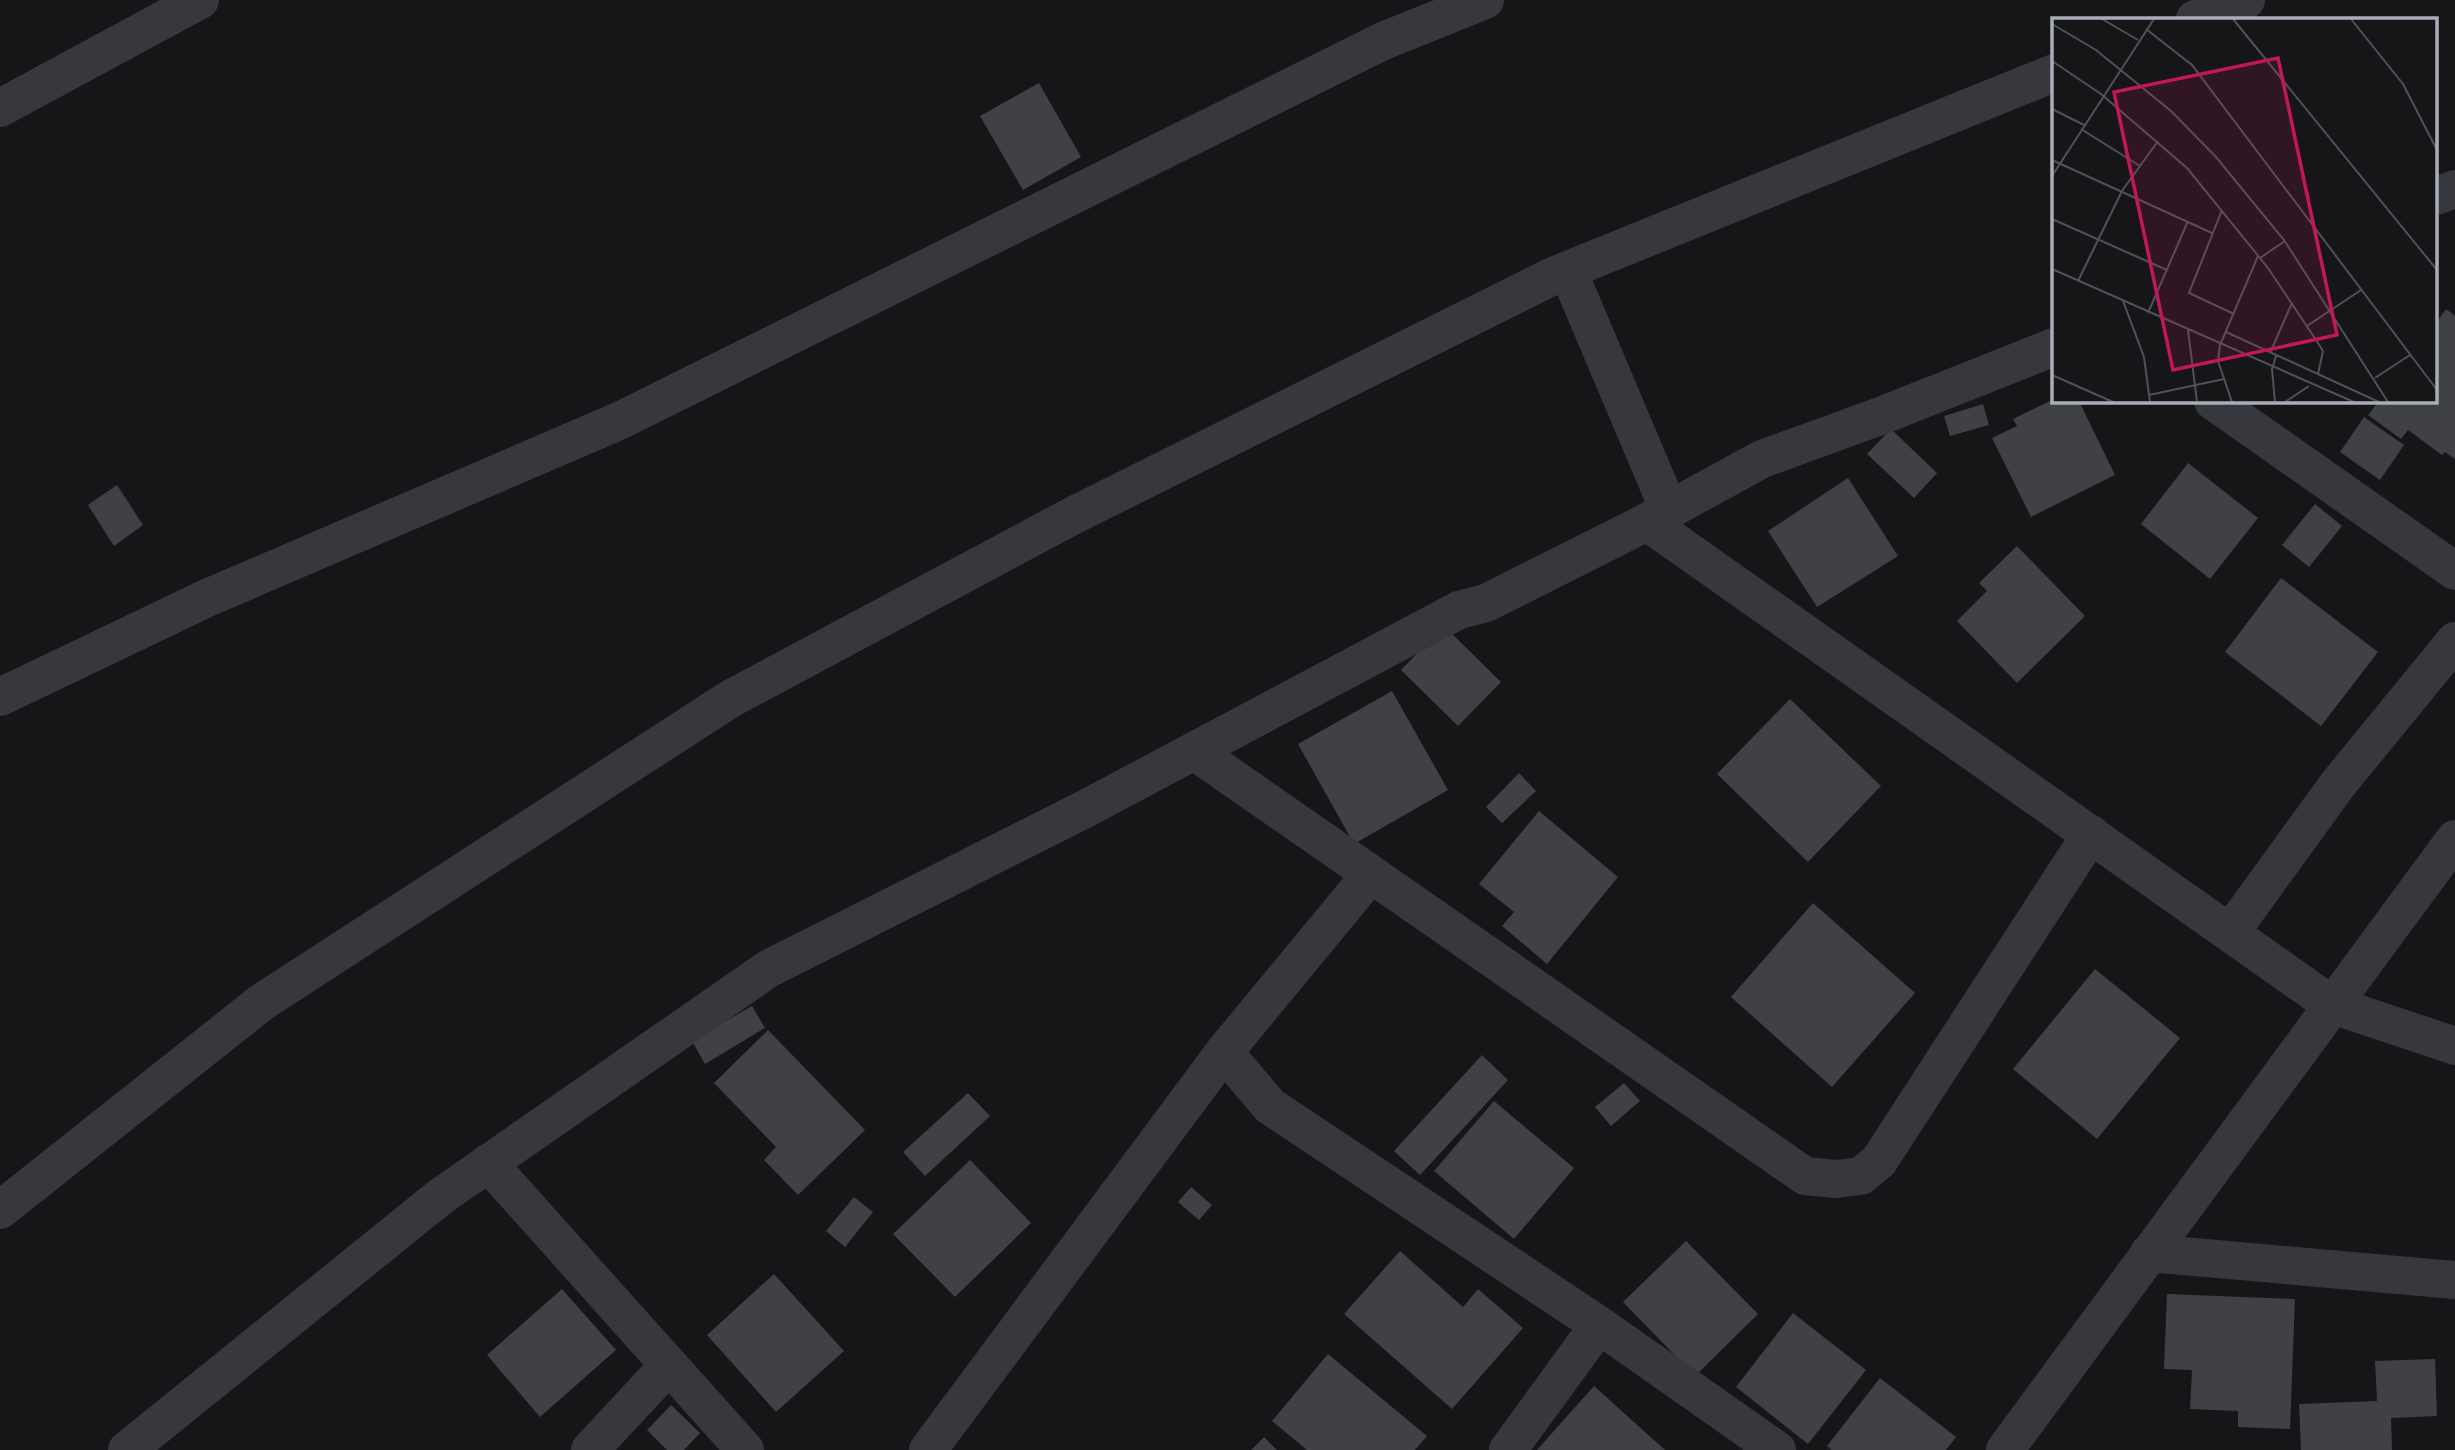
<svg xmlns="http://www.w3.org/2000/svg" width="2455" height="1450" viewBox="0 0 2455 1450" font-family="'Space Grotesk',sans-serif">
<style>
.building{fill:#404145}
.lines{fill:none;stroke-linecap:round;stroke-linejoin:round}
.street{stroke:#37383d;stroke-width:38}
.inset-road{fill:none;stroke:#505258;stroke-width:2}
.view{fill:#c2185b;fill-opacity:0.15;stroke:#c2185b;stroke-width:3.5}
.inset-edge{fill:none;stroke:#a8adb8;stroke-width:3.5}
</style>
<rect width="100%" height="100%" fill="#161618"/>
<!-- building -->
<path class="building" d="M1039,83L1081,157L1023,190L980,116Z
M2446,309L2455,316V459L2445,452L2442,455L2408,430L2401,439L2368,415L2379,401H2436V323Z
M2054,399V401H2079L2115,475L2031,517L1992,438L2017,426L2013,419Z
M1983,404L1989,425L1950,436L1944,416Z
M2364,417L2404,445L2380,480L2340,452Z
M1891,429L1937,473L1914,498L1867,454Z
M2188,463L2258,518L2210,579L2141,524Z
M1848,478L1898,556L1817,607L1768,531Z
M117,485L143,525L114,546L88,505Z
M2315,504L2342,526L2309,567L2282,545Z
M2017,546L2085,616L2017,683L1957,621L1987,591L1979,583Z
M2281,578L2378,652L2321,726L2225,652Z
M1444,626L1501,682L1458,726L1401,670Z
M1392,691L1448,790L1354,844L1298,744Z
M1790,699L1881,786L1808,862L1717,774Z
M1519,773L1536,791L1502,823L1486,807Z
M1539,811L1618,877L1547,964L1502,926L1514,912L1479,884Z
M1813,903L1915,993L1832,1087L1731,997Z
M2095,969L2180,1038L2097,1139L2013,1069Z
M752,1006L765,1028L705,1064L692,1041Z
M768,1030L865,1130L798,1195L764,1160L776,1147L714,1083Z
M1482,1055L1508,1080L1420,1175L1394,1151Z
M1624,1083L1640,1101L1611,1126L1595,1107Z
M968,1093L990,1116L925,1176L903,1152Z
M1494,1101L1574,1168L1514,1239L1434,1171Z
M970,1160L1031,1223L955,1297L893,1234Z
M1191,1187L1212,1205L1199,1220L1178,1202Z
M854,1197L873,1212L845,1247L826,1231Z
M1686,1241L1758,1314L1695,1376L1623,1302Z
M1400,1251L1463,1307L1478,1289L1523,1328L1452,1409L1344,1314Z
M774,1274L844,1351L776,1412L707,1335Z
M562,1289L616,1350L540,1417L487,1355Z
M2167,1294L2295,1299L2290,1429L2238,1427V1411L2190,1409L2192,1370L2164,1369Z
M1793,1313L1866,1370L1808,1444L1736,1387Z
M1328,1354L1427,1436L1415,1450H1307L1272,1421Z
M2435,1359L2437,1416L2391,1418L2392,1450H2301L2299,1404L2377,1401L2375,1361Z
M1880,1378L1956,1437L1946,1450H1832L1827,1446Z
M1594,1386L1665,1450H1537Z
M671,1405L700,1433L684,1450H667L647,1430Z
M1264,1437L1277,1450H1251Z"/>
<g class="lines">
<!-- street -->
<path class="street" d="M2195,19L2246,0
M0,108L200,0
M2436,196L2455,189
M1568,271L1669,510
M2213,401L2455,571
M1647,522L2332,1005L2455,1046
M0,697L207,598L619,421L1383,41L1485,0
M1194,751L1805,1176L1836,1179L1861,1176L1879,1161L2091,834
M2230,933L2338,784L2455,641
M1224,1052L1270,1106L1599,1325L1777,1450
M488,1163L745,1450
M0,1210L262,1002L730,699L1074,515L1553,276L2054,73
M2149,1253L2455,1280
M127,1450L440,1197L768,969L1085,809L1459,610L1486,603L1647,522L1762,459L1883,415L2054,347
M590,1450L669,1365
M928,1450L1224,1052L1371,874
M1508,1450L1599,1325
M2005,1450L2455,839"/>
</g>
<!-- overview -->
<g transform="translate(2052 18)">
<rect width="385" height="385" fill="#161618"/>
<path class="inset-road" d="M50,1L86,22M181,1L385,252M299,1L351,66L385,132M0,6L44,32L119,93L164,139L232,222L336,384M94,11L140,47L385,372M0,43L49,76L135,150L216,250L266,325L271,333L266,356M0,91L32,107M29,111L88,148M0,142L160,215M0,158L102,1M170,192L137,275L182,296M0,201L115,252M208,240L233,223M0,251L302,384M26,263L70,173L106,123M71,283L92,339L98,384M96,295L136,203M255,308L309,272M136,312L145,384M174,314L327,384M218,335L240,285M0,357L61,384M323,360L358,337M97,377L172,361M180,384L166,343L168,327L206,238M223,384L220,351L224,338M233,384L257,368"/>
<path class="view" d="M226,40L285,317L121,352L62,74Z"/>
<rect width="385" height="385" class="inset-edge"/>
</g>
</svg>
